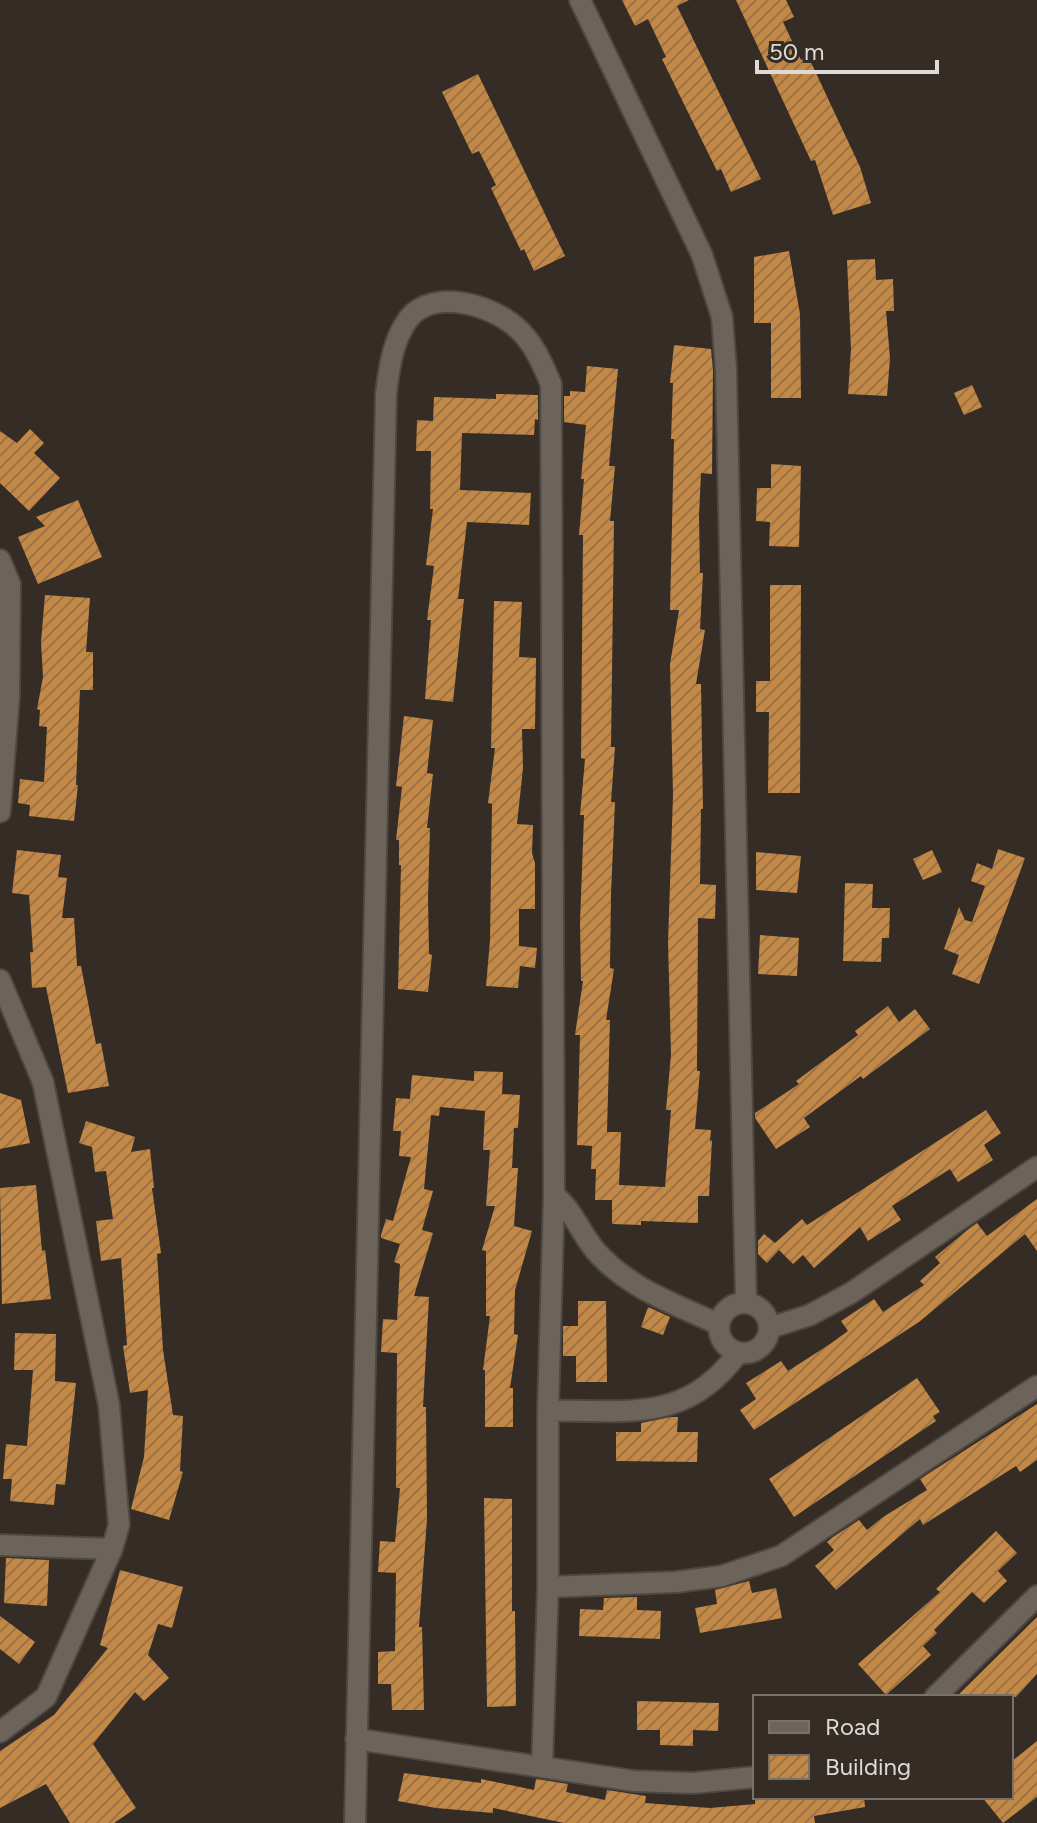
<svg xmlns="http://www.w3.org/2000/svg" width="1037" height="1823" viewBox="0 0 1037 1823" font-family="Figtree,sans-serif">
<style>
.building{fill:url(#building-hatch)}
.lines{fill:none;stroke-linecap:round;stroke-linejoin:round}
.minor-casing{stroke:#4e4842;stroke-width:24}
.minor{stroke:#6c645b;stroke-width:20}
</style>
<defs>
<pattern id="building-hatch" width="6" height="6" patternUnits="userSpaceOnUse" patternTransform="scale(2)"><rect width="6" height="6" fill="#c38846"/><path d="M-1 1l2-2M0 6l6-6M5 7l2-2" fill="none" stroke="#9d7344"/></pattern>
</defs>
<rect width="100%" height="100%" fill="#342c25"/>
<!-- building -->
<path class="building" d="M622,0H689L677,6L761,179L731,192L721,169L717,171L680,96L662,59L666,57L648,19L635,26Z
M736,0H786L794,17L783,22L801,60L808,56L860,167L871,203L833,215L815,160L811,161Z
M478,74L565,256L534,271L524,249L521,251L491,188L496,185L479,151L472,154L442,92Z
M789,251L800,314L801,398H771V323H754V257Z
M875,259L876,280L893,279L894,311H886L890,358L887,396L848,394L851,349L847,260Z
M674,345L711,349L713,370L712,474L701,473L699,516L700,573H703L700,629L705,630L696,684H701L703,809H701L700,884L716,885L715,919L698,918L697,1071H700L695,1129L711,1130L710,1142L712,1140L709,1196H698V1223L641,1221V1225L612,1224V1200H595L596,1169H591L592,1146L577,1145L580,1035H575L583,981H581L580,923L584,815H580L585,759L581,758L583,535H579L584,479H581L586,425L564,422V396H570V391L585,392L587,366L618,369L609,466H615L610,521H614L611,747H615L611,802H615L611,894L610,968L614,969L606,1020H610L607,1132H621L619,1185L665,1187L671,1110H666L671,1054L668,942L673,795L670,664L679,610H670L674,439H671L673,383H670Z
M972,385L982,407L964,415L954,393Z
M496,394L538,395V420L535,419L534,435L462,433L460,490L531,493L529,525L467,522L458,599H464L453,702L425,699L431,620H427L434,566L426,565L433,509H430L431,451H416L417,420L433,421L434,397L496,399Z
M30,429L44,443L34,453L60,478L29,511L0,483V431L17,443Z
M771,464L801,466L799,547L769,546L770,522L756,521L757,488H771Z
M78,500L102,557L38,584L18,537L45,526L36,517Z
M770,585H801L800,793H768L769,712H756V681H770Z
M45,595L90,598L86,652H93V690H80L76,785H78L74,821L29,816L30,805L18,803L20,779L44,782L47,727L39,726L40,710L37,709L43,677L41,642Z
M494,601L522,602L519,657L536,658L535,729H522L523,768L517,824L533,825L532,853L535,863V909H519V946L537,948L535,968L520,966L518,988L486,986L490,940L492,804L488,803L495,748H491Z
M404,716L433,720L427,773L433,774L427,828H430L428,898L429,954L432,955L428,992L398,989L401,865H399V840H396L402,787L396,786Z
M998,849L1025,858L979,984L952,974L959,955L944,949L959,907L965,920L972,922L985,886L971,881L977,863L992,869Z
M17,850L61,855L58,877L67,878L62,918H74L77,966H81L96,1044L101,1043L109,1086L68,1093L46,987L32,988L30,952H33L29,895L12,893Z
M932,850L942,872L923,880L913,859Z
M756,852L801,856L797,893L756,890Z
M845,883L873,884L872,908H890L889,938H882L881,962L843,961Z
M760,935L799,938L797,976L758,974Z
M888,1006L899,1022L915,1009L930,1029L863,1079L861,1076L804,1118L810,1127L776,1149L755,1118V1113L799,1084L796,1081L858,1035L855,1031Z
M474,1071L503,1072L502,1094L520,1095L518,1128H514L512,1168H518L514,1226L532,1231L515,1290L514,1334L518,1335L510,1388H513V1427H485V1370H483L490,1316H486V1251L482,1250L495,1206H486L490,1150H483L485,1111L440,1107L439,1116L431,1115L424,1189L433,1191L422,1230L433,1233L414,1296L429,1297L423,1407H426L427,1519L419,1627H422L424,1710H392L391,1684H378V1652L395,1651L396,1573L378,1572L380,1541L395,1542L400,1488H396L397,1353L381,1352L383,1319L397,1320L400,1264L394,1262L400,1244L381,1238V1235L386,1219L393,1221L411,1157L399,1156L401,1131H393L396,1098L410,1099L412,1075L474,1081Z
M0,1093L21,1100L30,1143L0,1149Z
M986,1110L1001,1133L984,1145L993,1160L958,1182L950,1169L892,1206L901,1220L868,1241L860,1227L814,1268L803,1255L793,1264L779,1250L767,1263L758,1254V1241L764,1234L775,1243L802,1219L807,1225Z
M86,1121L135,1137L131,1152L150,1149L154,1188H152L161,1253L157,1254L163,1350L173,1415L183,1416L180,1471L183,1472L169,1520L131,1509L144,1457L148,1390L130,1393L123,1346L127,1345L121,1258L101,1261L96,1221L113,1219L106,1171L95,1172L92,1147L79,1143Z
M36,1185L42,1251L45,1250L51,1299L2,1304L0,1188Z
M1037,1199V1251L1025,1234L919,1322L754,1430L740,1410L756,1399L746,1383L781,1361L788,1371L830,1344L848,1331L841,1321L874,1299L883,1312L924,1285L920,1281L940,1263L935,1257L966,1231L977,1223L987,1236Z
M578,1301H606L607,1382H576V1356H563V1326H578Z
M648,1307L670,1317L663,1335L641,1327Z
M15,1333L56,1334L55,1381L76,1383L65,1485L56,1484L54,1505L10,1501L12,1479H3L6,1444L27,1446L33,1370H14Z
M917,1378L940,1412L933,1416L936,1421L794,1517L769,1479Z
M1037,1404V1460L1020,1472L1016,1466L923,1525L920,1519L836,1590L815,1566L834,1550L827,1542L833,1537L859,1520L867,1530L883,1517L927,1490L920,1479Z
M671,1417H678L677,1432H698L697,1462L616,1461V1432H641V1423Z
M484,1498L512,1499V1611H515L516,1706L487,1707Z
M996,1531L1017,1553L998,1571L1007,1581L984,1603L972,1592L934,1630L937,1633L923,1646L931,1655L886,1695L858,1664L940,1592L936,1589Z
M6,1558L49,1560L47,1606L4,1603Z
M120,1570L183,1587L172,1628L158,1624L148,1655L169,1678L144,1701L135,1692L93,1744L136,1808L114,1823H70L46,1784L0,1808V1751L54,1715L108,1648L100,1645Z
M749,1581L752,1593L776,1588L782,1618L700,1633L695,1608L717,1604L715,1590Z
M637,1597V1610L661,1611L660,1639L579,1636L580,1609L603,1610L604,1598Z
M0,1616L35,1642L19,1664L0,1649Z
M1037,1617V1674L1016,1697H956Z
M637,1701L719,1703L718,1731L693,1730V1746L660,1745V1730H637Z
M1037,1741V1797L1003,1823L982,1797H1011V1762Z
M404,1773L481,1783V1779L534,1790L536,1779L568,1784L566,1792L605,1800L607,1790L646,1796L645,1803L710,1808L755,1804V1797H864L865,1807L814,1816L815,1823H564L493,1808V1813L436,1808L398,1801Z"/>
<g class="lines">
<defs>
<path id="minor" d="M580,0L702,255L722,317L726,369L746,1302
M0,560L10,584L9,696L0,812
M0,980L43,1082L109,1405L119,1525L112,1549L46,1697L0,1732
M554,1195C573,1210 580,1232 595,1250C627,1288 675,1304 718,1324
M719 1328a25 25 0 1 1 50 0a25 25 0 1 1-50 0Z
M769,1328L810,1315L851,1293L1037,1167
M548,1411C627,1409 685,1425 738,1353
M0,1545L112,1549
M548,1587L676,1582L722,1576L781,1556L1037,1386
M935,1697L1037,1596
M356,1739L634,1781L693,1783L755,1777
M355,1823L386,394C389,368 393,339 409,318C434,288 491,305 516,327C534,343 542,363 551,384L554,1195L548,1411V1587L542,1767"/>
</defs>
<!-- minor casing -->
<use href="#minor" class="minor-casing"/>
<!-- minor -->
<use href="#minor" class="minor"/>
</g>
<!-- legend -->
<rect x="753" y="1695" width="260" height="104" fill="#342c25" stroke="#78726b" stroke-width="2"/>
<rect x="769" y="1721" width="40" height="12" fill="#6c645b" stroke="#78726b" stroke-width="2"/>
<text x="825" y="1735" font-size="24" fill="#dfdad5">Road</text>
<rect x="769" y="1755" width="40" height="24" fill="url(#building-hatch)" stroke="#78726b" stroke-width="2"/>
<text x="825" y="1775" font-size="24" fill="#dfdad5">Building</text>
<!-- scale -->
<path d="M757 60v12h180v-12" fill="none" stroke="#dfdad5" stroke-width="4"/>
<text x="769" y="60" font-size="24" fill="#dfdad5" stroke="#342c25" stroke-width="6" paint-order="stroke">50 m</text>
</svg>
